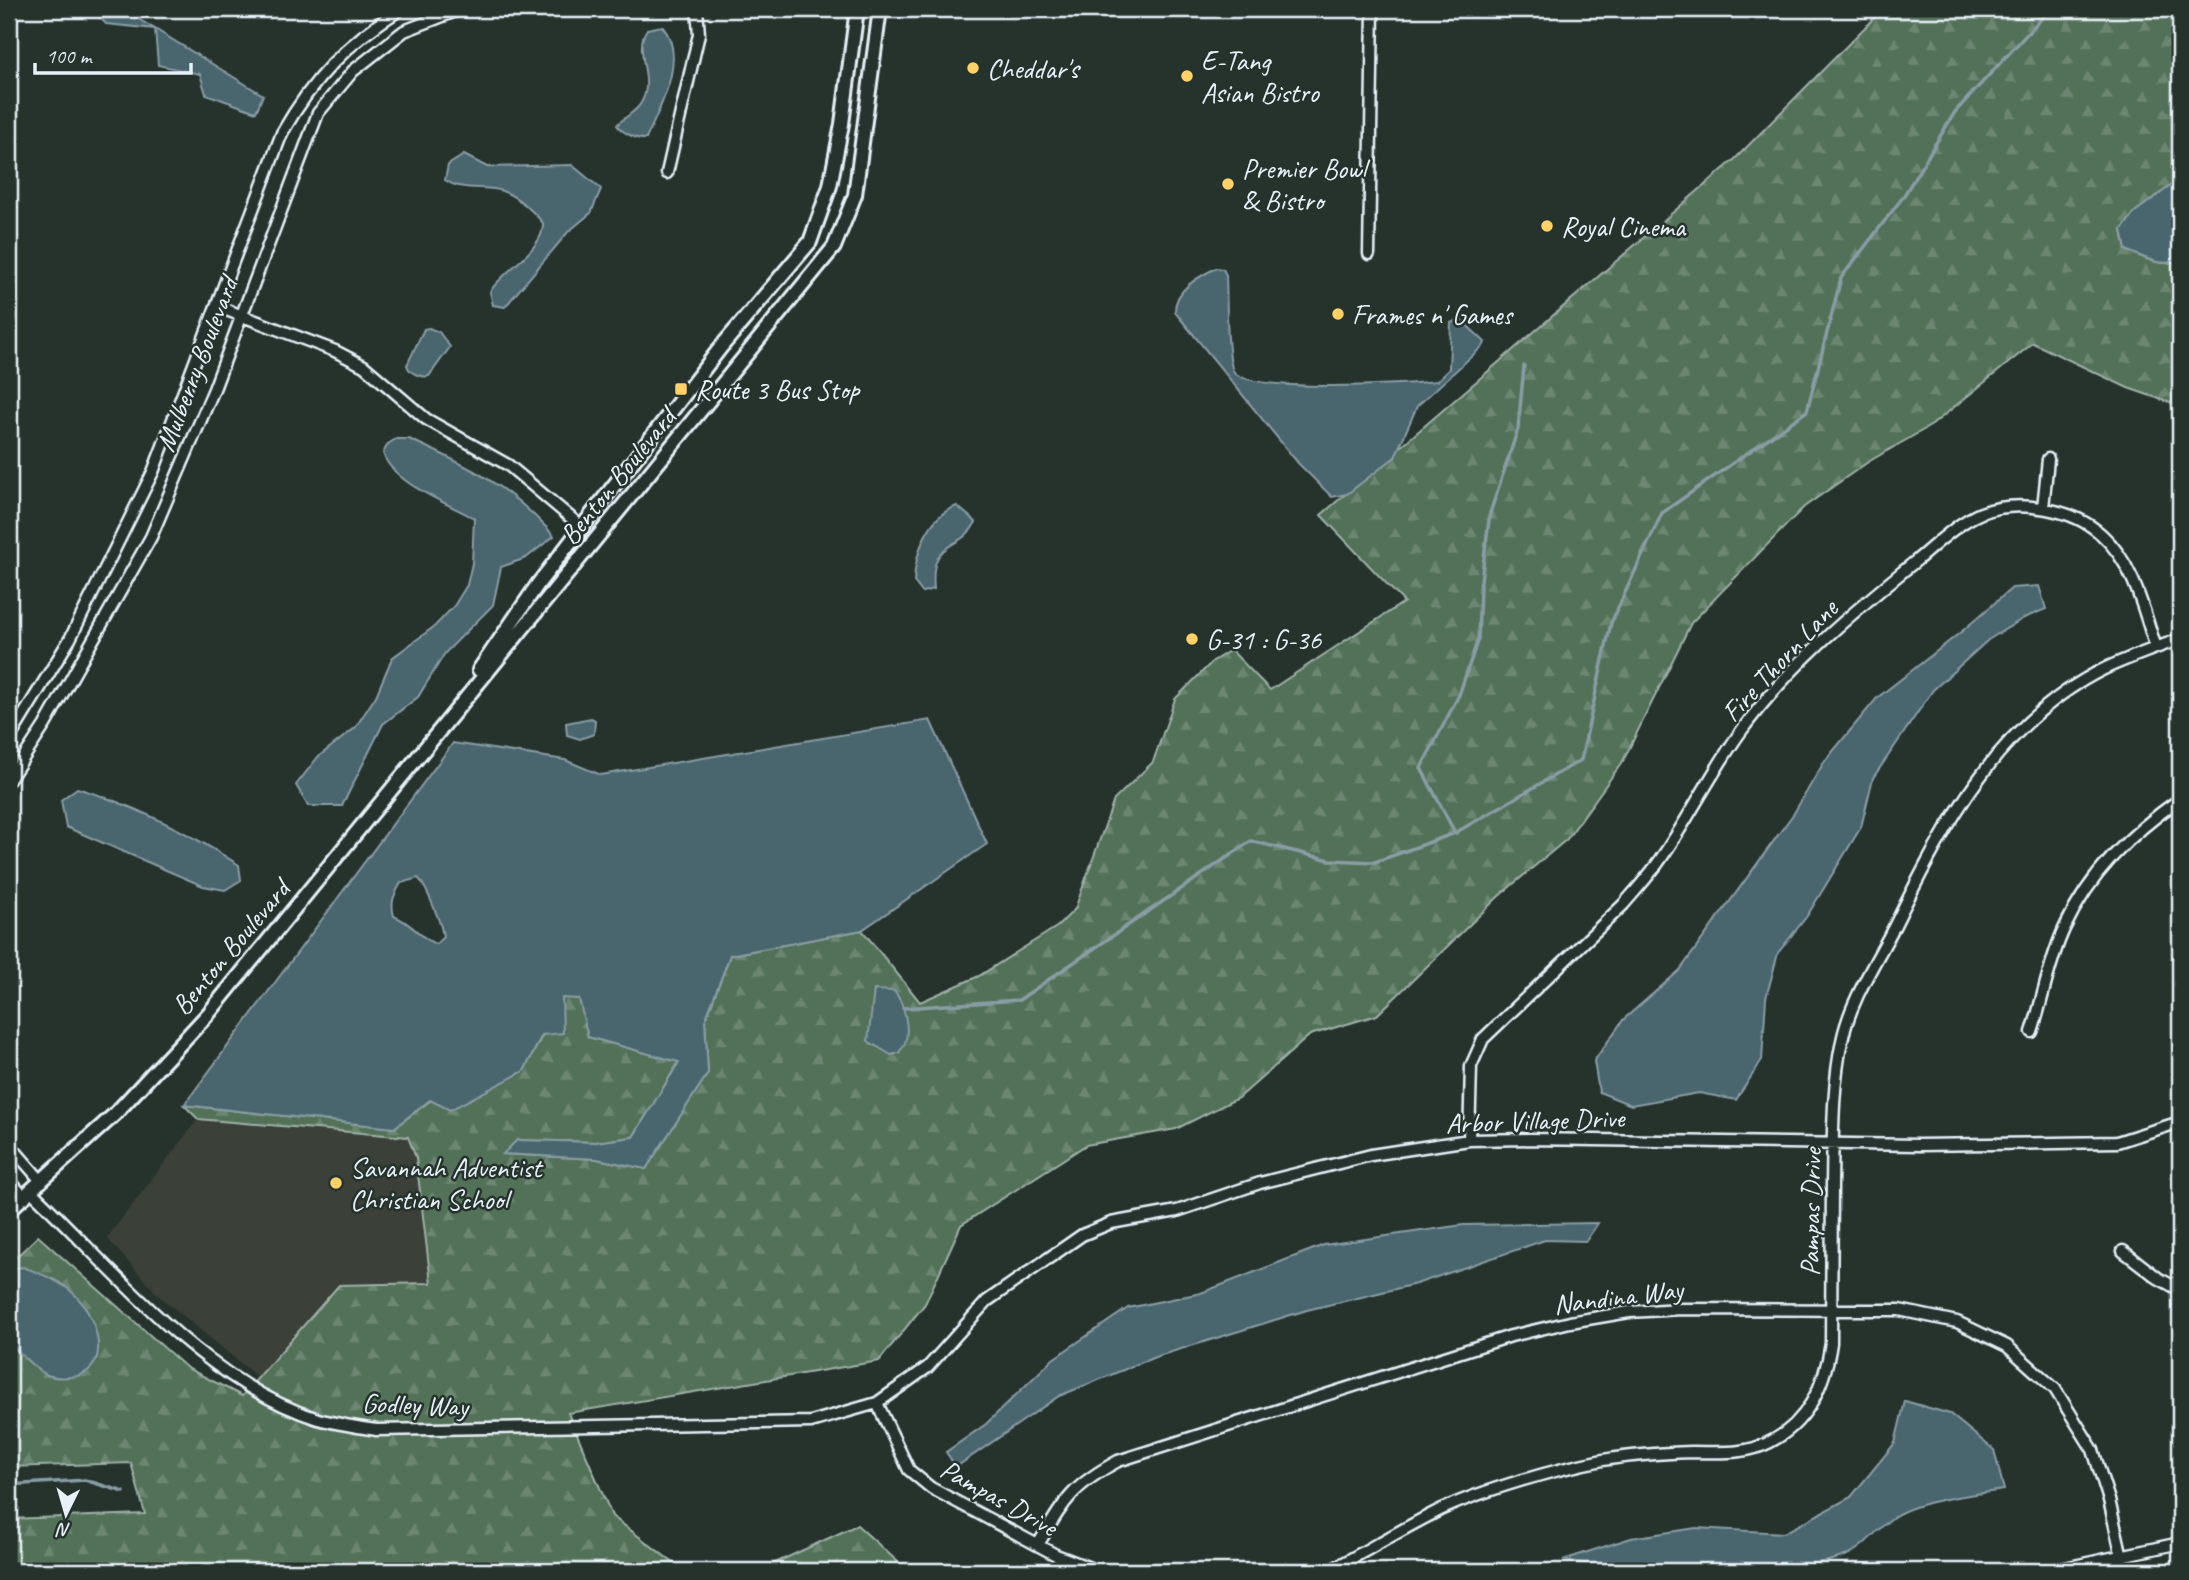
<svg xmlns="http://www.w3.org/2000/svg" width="2189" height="1580" viewBox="0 0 2189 1580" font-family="Caveat,sans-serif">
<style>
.built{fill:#3b4139}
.forest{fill:url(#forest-firs);stroke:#9eb1a8;stroke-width:2}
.water{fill:#49656e;stroke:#899da5;stroke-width:2;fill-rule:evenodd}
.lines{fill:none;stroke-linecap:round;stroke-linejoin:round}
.stream{stroke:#899da5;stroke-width:3.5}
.minor-casing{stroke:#e8f1f8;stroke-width:15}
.tertiary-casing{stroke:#e8f1f8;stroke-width:18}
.minor{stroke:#26332d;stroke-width:10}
.tertiary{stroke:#26332d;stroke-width:12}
.poi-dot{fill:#ffd166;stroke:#26332d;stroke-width:2.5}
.labels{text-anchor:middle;stroke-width:5;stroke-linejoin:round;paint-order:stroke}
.poi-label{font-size:28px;fill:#e8f1f8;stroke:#26332d;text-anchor:start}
.street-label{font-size:28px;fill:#e8f1f8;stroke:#26332d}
</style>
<defs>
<pattern id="forest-firs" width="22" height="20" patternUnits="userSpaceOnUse" patternTransform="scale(1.75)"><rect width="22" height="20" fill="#537159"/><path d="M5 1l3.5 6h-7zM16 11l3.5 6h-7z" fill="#6c8672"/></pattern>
</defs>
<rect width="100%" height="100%" fill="#26332d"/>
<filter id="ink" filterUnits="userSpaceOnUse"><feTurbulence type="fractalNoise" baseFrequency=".0143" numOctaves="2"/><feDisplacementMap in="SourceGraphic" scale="14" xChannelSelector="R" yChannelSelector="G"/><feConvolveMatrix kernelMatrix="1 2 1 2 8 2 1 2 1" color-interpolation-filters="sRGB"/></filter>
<g filter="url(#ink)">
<!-- built -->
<path class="built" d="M198,1119L408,1137L416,1158L431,1283L339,1285L260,1379L159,1296L107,1238Z"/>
<!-- forest -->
<path class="forest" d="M1883,9H2180V179L2135,212L2122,230L2126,250C2143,258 2162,268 2180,260V406L2128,388L2033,343L1932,425L1868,462L1804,507L1691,623L1623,761L1567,839L1499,896L1377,1015L1310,1035L1240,1097L1176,1129L1086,1145L961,1225L925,1304L879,1361L568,1413L612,1516L684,1571H9V1519L145,1514L131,1463L9,1467V1264L38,1236L187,1368L242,1396L339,1285L431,1283L416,1158L408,1137L198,1119L184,1105L394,1128L431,1100L524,1071L562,997L580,999L588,1037L679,1062L633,1137L596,1142L517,1140L504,1154L597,1159L646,1169L708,1073L705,1021L730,955L862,930L920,1002L979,976L1058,926L1075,909L1114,800L1153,762L1175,699L1213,661L1231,650L1270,690L1404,602L1321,515L1735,159Z
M857,1525L908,1571H758Z"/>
<!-- water -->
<path class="water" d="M92,9H122L263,95L256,112L206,94L200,74L158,65L155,29L106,24Z
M662,26C689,57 659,109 646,139C637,140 621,132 617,125C624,117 636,112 641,103C656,78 632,51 647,29Z
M464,155L487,167L572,165L601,189L591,213L568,232L505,307L493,305L490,292C500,272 545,250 543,223C531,209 513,192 494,189C477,187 459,190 445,180L448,165Z
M2180,179V260C2162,268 2143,257 2126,250L2122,230L2135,212Z
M1216,268L1223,269L1226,275C1227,294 1226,360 1234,372C1249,393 1406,385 1437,381L1449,369L1451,323L1460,319L1485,342L1484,345L1417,406L1395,457L1347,494L1332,497L1298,463L1175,312C1174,290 1198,277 1216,268Z
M429,328L439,332L450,347L429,376C421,378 409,373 407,365L424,329Z
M396,439H409C469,466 510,486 554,536L526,558L501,567L493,605L445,653L418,697L383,724L342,806H308L296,785L318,757L355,728L376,696L392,658L435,626L454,606L467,585L472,563L474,518C447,503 392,483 383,453L388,444Z
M957,506L976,522C960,553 929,537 934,589L922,592L914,582C915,554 927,516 957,506Z
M2039,586L2046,609L2024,618L1988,640L1933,690L1873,778L1861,827L1807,916L1778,953L1766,998L1762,1060L1736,1100L1699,1093L1631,1105L1599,1092L1594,1061L1623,1020L1680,970L1794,813L1824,762L1877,698L1961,632L2012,588Z
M591,718L595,720L594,734L580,739L567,735L566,723Z
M930,720L987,844L862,930L730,955L705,1021L708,1073L646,1169L597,1159L503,1154L517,1140L596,1142L633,1137L679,1062L588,1037L579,999L562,998L563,1033L542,1035L524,1071L450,1110L430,1100L394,1128L184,1105L453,743L565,760L601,775ZM418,878C426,885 442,925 443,937L436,944C423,941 413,923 394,916C390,902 394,895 401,883Z
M77,788C136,806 188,832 239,865L241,880L225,890L203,886L66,827L61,800Z
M874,990L894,991C904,1002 910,1029 905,1043C904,1047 900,1050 899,1053L891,1055L868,1041Z
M1598,1223L1586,1241L1545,1240L1416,1284L1307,1310L1155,1357L1059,1396L956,1467L946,1452L986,1424L1053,1359L1128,1308L1201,1293L1324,1245L1463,1225Z
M23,1267C41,1274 62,1281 75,1295C95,1314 114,1366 77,1376C67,1378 55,1379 45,1374C31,1366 20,1353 9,1342V1269Z
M1905,1401L1950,1414L1994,1450L2004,1490C1975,1494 1920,1500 1895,1516C1878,1527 1864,1549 1845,1556C1777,1580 1636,1573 1563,1560L1631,1538L1696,1528L1784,1533L1851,1497L1895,1443Z"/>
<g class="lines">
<!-- stream -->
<path class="stream" d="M1524,366L1518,429L1490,513L1480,588L1478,639L1459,695L1421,768L1455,833L1581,760L1611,623L1662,513L1807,411L1841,278L1903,197L1955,112L2050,9
M903,1008L1019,1000L1251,841L1330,860L1375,862L1455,833
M9,1485L85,1480L124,1492"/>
<defs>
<path id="minor" d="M667,173L699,34L697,9
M1369,254L1373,9
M216,306L335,351L364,366L426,419L508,465L583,528
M2043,508L2048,459
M9,739L70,639L153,472L282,133C314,77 347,43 401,9
M9,780L45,725L151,537L214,389L318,113L353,71L404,31L461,9
M2032,1032C2043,999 2049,961 2064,929C2090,873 2130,834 2180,799
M1469,1140L1471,1066L1483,1039L1623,905C1635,891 1649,876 1660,860C1688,820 1710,775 1739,734C1787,667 1853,612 1917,560C1936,544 1959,522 1981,513C2018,499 2073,508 2102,535C2134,564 2143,609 2156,648
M9,1144L42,1182
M9,1180L25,1198
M32,1192C115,1271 207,1385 318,1419C337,1424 357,1427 376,1430L760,1423L811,1422L877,1403L928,1367L987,1301L1082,1235L1111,1223L1177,1211L1260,1183L1371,1155L1469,1140L1530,1139L1919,1145L2117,1142L2180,1122
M2123,1251L2158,1278L2180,1290
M877,1403L909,1470L931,1488L1056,1555L1098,1571
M1039,1543C1065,1500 1072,1486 1118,1461L1511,1336L1570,1322L1629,1312L1681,1309L1899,1310L1957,1322L2007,1346L2055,1389L2093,1450L2109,1500L2122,1557
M1329,1571C1366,1551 1402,1529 1440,1510C1483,1490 1556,1469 1603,1460C1632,1455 1663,1453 1692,1452C1720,1452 1745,1455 1770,1442C1809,1422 1825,1384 1831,1343C1831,1290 1832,1237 1832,1184C1833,1137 1832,1087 1842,1041C1850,1001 1876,962 1895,925C1945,824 2000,719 2106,668C2130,657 2156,648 2180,639
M2051,1571L2180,1543"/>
<path id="tertiary" d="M479,670L538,584L721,347L810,242L830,186L842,124L857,9
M9,1210L115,1114L209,1013L834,247L855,195L880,9"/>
</defs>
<!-- minor casing -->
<use href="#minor" class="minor-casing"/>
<!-- tertiary casing -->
<use href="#tertiary" class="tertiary-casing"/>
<!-- minor -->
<use href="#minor" class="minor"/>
<!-- tertiary -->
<use href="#tertiary" class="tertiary"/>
</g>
</g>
<!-- markers -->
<g class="poi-dot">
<circle cx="973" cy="68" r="7"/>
<circle cx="1187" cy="76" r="7"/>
<circle cx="1228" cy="184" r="7"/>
<circle cx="1547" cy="226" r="7"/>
<circle cx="1338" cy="314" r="7"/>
<rect x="674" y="382" width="14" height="14" rx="3.5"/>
<circle cx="1192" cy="639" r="7"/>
<circle cx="336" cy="1183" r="7"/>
</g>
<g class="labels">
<!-- poi labels -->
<g class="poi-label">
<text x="1201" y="70">E-Tang<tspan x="1201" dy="32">Asian Bistro</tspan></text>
<text x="987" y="78">Cheddar's</text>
<text x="1242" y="178">Premier Bowl<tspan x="1242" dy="32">&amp; Bistro</tspan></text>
<text x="1561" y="236">Royal Cinema</text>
<text x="1352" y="324">Frames n' Games</text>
<text x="695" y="399">Route 3 Bus Stop</text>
<text x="1206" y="649">G-31 : G-36</text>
<text x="350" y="1177">Savannah Adventist<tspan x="350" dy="32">Christian School</tspan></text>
</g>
<!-- street labels -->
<g class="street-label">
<text transform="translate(196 364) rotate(-69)" y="10">Mulberry Boulevard</text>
<text transform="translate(617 476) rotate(-51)" y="10">Benton Boulevard</text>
<text transform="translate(1779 660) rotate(-47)" y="10">Fire Thorn Lane</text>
<text transform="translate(230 947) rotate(-50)" y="10">Benton Boulevard</text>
<text transform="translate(1535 1120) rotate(-2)" y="10">Arbor Village Drive</text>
<text transform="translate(1810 1212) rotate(-89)" y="10">Pampas Drive</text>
<text transform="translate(1618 1296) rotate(-7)" y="10">Nandina Way</text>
<text transform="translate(415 1404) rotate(2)" y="10">Godley Way</text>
<text transform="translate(999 1497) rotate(29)" y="10">Pampas Drive</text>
</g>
</g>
<!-- margin -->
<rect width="2189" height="1580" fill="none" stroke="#26332d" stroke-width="35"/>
<rect x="18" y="18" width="2154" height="1545" fill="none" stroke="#e8f1f8" stroke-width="2.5" filter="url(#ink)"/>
<!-- north arrow -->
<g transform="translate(66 1514) rotate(185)" stroke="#26332d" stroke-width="5" paint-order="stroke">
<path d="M0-5L12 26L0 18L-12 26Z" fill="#e8f1f8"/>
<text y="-10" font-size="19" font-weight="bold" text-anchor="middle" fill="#e8f1f8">N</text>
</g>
<!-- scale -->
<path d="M35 63v10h156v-10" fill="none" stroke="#e8f1f8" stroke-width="3.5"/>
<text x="46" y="63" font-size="21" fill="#e8f1f8" stroke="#26332d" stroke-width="5" paint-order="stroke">100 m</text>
</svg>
